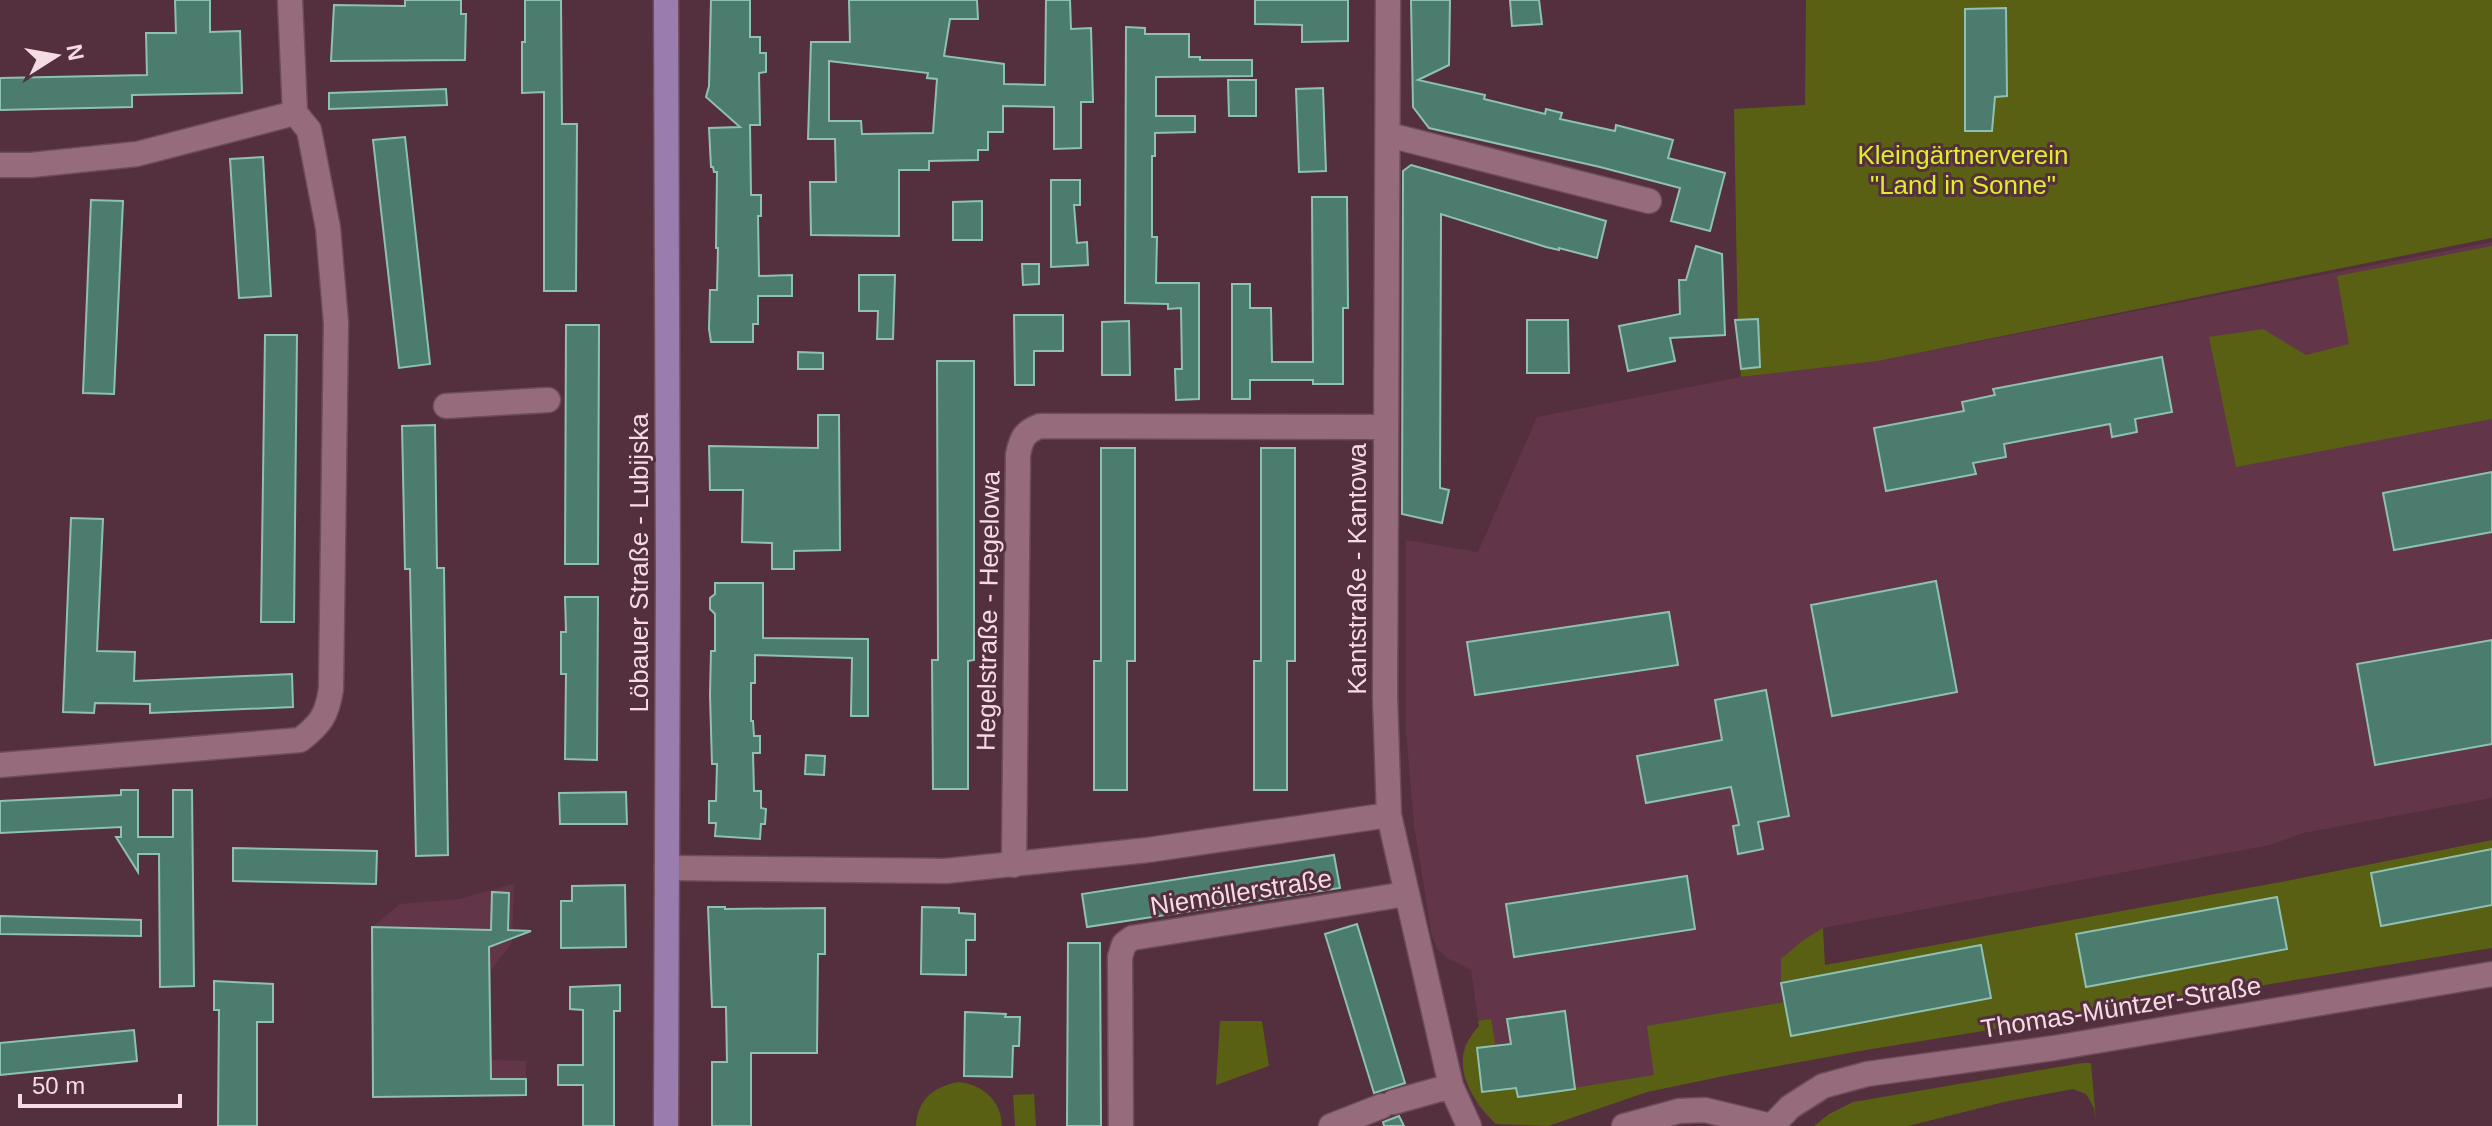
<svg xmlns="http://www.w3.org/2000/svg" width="2492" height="1126" viewBox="0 0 2492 1126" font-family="Arial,sans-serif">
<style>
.built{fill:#623648}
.green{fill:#595f13}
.building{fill:#4b7c6e;stroke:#8ec1b2;stroke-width:2;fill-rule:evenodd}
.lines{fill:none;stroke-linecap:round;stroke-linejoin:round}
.minor-casing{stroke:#6d4d5a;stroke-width:27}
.major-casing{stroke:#6d4d5a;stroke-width:27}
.minor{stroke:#966c7c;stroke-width:24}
.major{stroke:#987dae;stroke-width:24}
.labels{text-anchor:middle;stroke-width:6;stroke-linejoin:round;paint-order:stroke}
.park-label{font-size:26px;fill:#deee2b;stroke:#542f3e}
.street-label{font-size:26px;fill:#f4dbe4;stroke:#542f3e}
</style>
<rect width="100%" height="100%" fill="#542f3e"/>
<!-- built -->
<path class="built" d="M2492,242V798L2303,833L2270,845L1823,928L1810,948L1804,978L1781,983L1784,1002L1722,1013L1724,1076L1647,1092L1548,1126L1496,1124L1478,1106L1464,1076L1462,1059L1465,1045L1479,1026L1471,970L1447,958L1437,948L1432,937L1414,825L1406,731V540L1478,552L1537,417L1741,377L1878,361Z
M514,884L512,943L491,970L492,1060L526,1061V1095L373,1097L372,927L400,904L459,899Z"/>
<!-- green -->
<path class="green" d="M1806,0H2492V238L1878,361L1741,377L1738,344L1734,109L1805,105Z
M2492,246V419L2236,467L2209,337L2263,329L2306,355L2349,344L2337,276Z
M2492,840V948L1866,1050L1724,1076L1647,1092L1548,1126L1496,1124C1468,1096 1447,1060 1479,1026L1478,1021L1491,1019L1495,1043L1492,1046L1477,1049L1482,1092L1516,1088L1518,1097L1654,1075L1647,1026L1784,1002L1791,1035L1991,998L1981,945L1781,983V959L1802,941L1823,928L1825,965L2281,882Z
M1220,1021H1262L1269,1066L1216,1085Z
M2082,1063H2091L2096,1121L2094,1108L2086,1094L2073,1089L2004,1102L1908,1126H1814L1829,1114L1853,1102Z
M959,1082C983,1085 1001,1100 1002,1126H916C917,1100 934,1086 959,1082Z
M1034,1094L1036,1126H1015L1013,1095Z"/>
<!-- building -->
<path class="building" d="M175,0H210V32L240,31L242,93L132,95V107L0,110V78L147,75L146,33H176Z
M405,0H461V14H466L465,60L331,61L334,5L405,6Z
M525,0H561L562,124H577L576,291H544V92L522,93V42H525Z
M711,0H750V37H760V53H766V72L759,73L760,125H750L751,195H761V216H758L759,276L792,275V296H758V324H753V342H711L709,329L710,290H717L718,248H716L717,172H714L713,167H711L709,128L740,127L706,97L709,86Z
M849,0H977L978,19H950L944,56L1004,64V84L1045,85L1046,0H1070L1071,29L1091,28L1093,102H1081V148L1054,149V107L1003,106V132H988V150H978V160L929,161V170H899V236L811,235L810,182H836L835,139H808L811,42H850ZM829,61L928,73L927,78L937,79L933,133L862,134L861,121H829Z
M1255,0H1348V41L1302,42V25L1255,24Z
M1411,0H1450L1449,65L1418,80L1485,95L1484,99L1545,114L1546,109L1562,113L1560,119L1615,131L1616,125L1673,140L1668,158L1725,173L1710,231L1671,221L1680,188L1600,167L1429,128L1413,107Z
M1510,0H1539L1542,24L1512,26Z
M2006,8L2007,96L1995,97L1992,131H1965V9Z
M1126,27L1145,28V34H1189V57H1200V60H1252V76L1156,77V116H1195V132L1155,133V156H1152V237H1157L1156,283H1199V399L1176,400L1175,369H1182L1181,308L1168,309V304L1125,303Z
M1228,80H1256V116H1229Z
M1323,88L1326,171L1299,172L1296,89Z
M446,89L447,105L329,109V93Z
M405,137L430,364L399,368L373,140Z
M263,157L271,296L239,298L230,159Z
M1411,165L1606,221L1597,258L1559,248V250L1546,247L1441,214L1440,488L1449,490L1442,523L1402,514L1403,171Z
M1051,180H1080V205H1074L1077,243L1087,242L1088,265L1051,267Z
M1312,197H1347L1348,308H1343V384H1313V380H1250V399H1232V284H1250V308H1271L1272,362H1313Z
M91,200L123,201L114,394L83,393Z
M982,201V240H953V202Z
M1696,246L1722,254L1725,335L1670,338L1675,361L1628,371L1619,326L1680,314L1679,280H1686Z
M1022,264H1039V284L1023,285Z
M859,275H895L893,339H877L878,311H859Z
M1014,315H1063V351H1034V385H1015Z
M1758,319L1760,367L1741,369L1735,320Z
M1527,320H1568L1569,373H1527Z
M1129,321L1130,375H1102V322Z
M566,325H599L598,564H565Z
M265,335H297L294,622H261Z
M798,352L823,353V369H798Z
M2162,357L2172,412L2135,419L2137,432L2112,437L2110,424L2004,444L2006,457L1973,463L1976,474L1886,491L1874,428L1964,411L1962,402L1995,395L1993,389Z
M937,361H974V660L968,661V789H933L932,660H938Z
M818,415H839L840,550L794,551V569H772V543L742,542L743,490H710L709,446L818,448Z
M435,425L437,568H444L448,855L416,856L410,569H405L402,426Z
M1101,448H1135V661H1127V790H1094V661H1101Z
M1261,448H1295V661H1287V790H1254V661H1261Z
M2492,472V532L2394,550L2383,493Z
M71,518L103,519L97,651L135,652L134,681L292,674L293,707L150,713V704L95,703L94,713L63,712Z
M1936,581L1957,692L1832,716L1811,605Z
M715,583H763V638L868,639V716H851L852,658L755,655V683H751V721H753L754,736H760V753H753L754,791H761V808L766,809L765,824H761L760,839L715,836L716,823H709V801H716L717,764H712L710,695L711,651H715V614L710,609V598L715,594Z
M565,597H598L597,760L565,759L566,674H561V632H566Z
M1669,612L1678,665L1475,695L1467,642Z
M2492,640V744L2375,765L2357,664Z
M1766,690L1789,816L1758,822L1763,849L1738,854L1733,826L1739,825L1731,787L1646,803L1637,756L1722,740L1715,700Z
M806,755L825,756L824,775L805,774Z
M121,790H138V837H173V790H192L194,986L160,987L159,854H138V872L116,837H121V827L0,833V801L121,795Z
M626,792L627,824H560L559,793Z
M233,848L377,851L376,884L233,881Z
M2492,849V905L2381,926L2371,873Z
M1334,855L1340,888L1087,927L1082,894Z
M1687,876L1695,929L1514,957L1506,904Z
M625,885L626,947L561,948V901H572V886Z
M492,892L509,893L508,930L531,931L489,947L491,1079H526V1095L373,1097L372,927L491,930Z
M2277,897L2287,949L2086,987L2076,934Z
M708,907H725V909L825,908V954H818L817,1053H751V1126H712V1062H727L726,1007H712Z
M922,907L959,908V913L975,914V940H966V975L921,974Z
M0,916L141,920V936L0,934Z
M1357,924L1405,1083L1374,1093L1325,934Z
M1068,943H1100L1101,1126H1067Z
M1981,945L1991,998L1791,1036L1781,983Z
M214,981L273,984V1022H257V1126H218L219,1010H214Z
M620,985V1011H614V1126H583V1085H558V1065H583V1010L570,1009V987Z
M1565,1011L1575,1089L1518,1097L1516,1088L1482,1092L1477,1048L1511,1044L1507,1019Z
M965,1012L1006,1014L1005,1017H1020L1019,1046H1013L1012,1077L964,1076Z
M134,1030L137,1061L0,1075V1043Z
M1399,1116L1404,1126H1384L1383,1122Z"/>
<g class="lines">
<defs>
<path id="minor" d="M1388,0L1385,697L1389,815L1451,1086L1469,1126
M1389,135L1649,201
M0,165H31L137,154L295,113
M446,406L548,400
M0,765L300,740C321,724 327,715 331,689L336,323L328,228L309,130L295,113L290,0
M1014,865L1018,455C1021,439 1024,432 1040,426L1385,427
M667,868L946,871L1148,850L1389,815
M1394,1102L1451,1086
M1121,1126L1120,957L1124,944L1132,938L1406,894
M1331,1126L1382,1106
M1624,1126L1679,1111L1705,1110L1771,1126
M1772,1126L1790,1107L1823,1086L1867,1074L2054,1048L2492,974"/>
<path id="major" d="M666,0L668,575L666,1126"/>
</defs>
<!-- minor casing -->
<use href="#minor" class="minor-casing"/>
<!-- major casing -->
<use href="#major" class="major-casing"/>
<!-- minor -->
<use href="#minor" class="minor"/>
<!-- major -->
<use href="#major" class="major"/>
</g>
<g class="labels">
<!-- park labels -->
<g class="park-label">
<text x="1963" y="164">Kleingärtnerverein<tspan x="1963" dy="30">"Land in Sonne"</tspan></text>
</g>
<!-- street labels -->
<g class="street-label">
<text transform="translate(639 563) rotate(-90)" y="9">Löbauer Straße - Lubijska</text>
<text transform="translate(1357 569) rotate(-90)" y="9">Kantstraße - Kantowa</text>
<text transform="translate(988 611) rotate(-89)" y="9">Hegelstraße - Hegelowa</text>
<text transform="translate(1241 892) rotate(-9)" y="9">Niemöllerstraße</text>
<text transform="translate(2121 1007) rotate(-9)" y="9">Thomas-Müntzer-Straße</text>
</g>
</g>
<!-- north arrow -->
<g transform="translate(56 56) rotate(79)" stroke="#542f3e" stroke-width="6" paint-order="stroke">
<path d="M0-6L14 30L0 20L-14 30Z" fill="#f4dbe4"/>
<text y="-12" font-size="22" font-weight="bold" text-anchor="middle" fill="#f4dbe4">N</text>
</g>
<!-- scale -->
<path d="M20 1094v12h160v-12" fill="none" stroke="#f4dbe4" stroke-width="4"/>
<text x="32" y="1094" font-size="24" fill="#f4dbe4" stroke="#542f3e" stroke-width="6" paint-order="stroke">50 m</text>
</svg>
